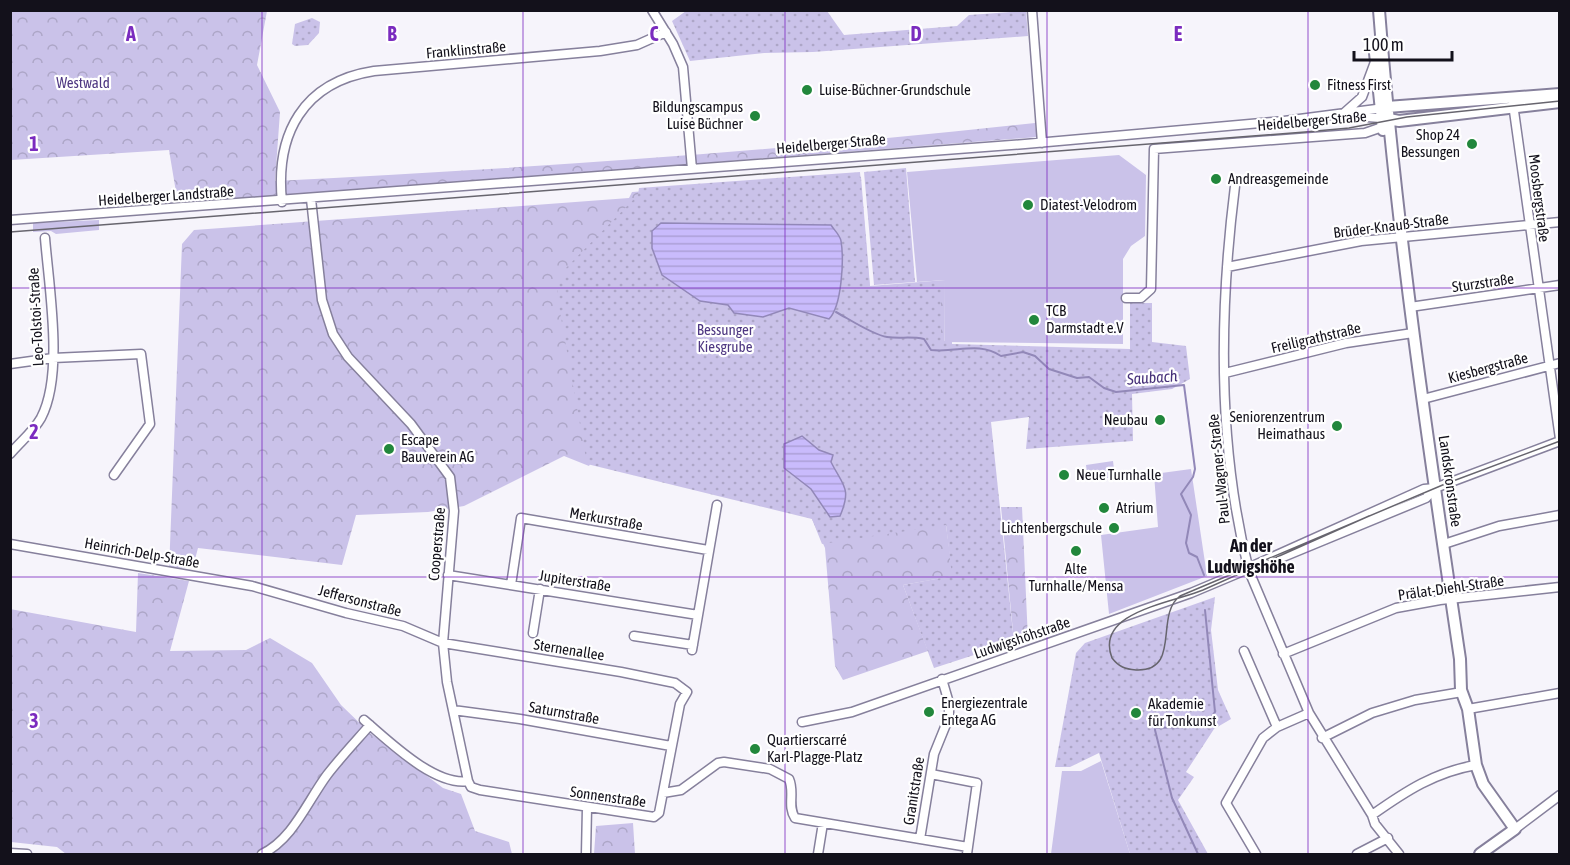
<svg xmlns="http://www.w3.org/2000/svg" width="1570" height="865" viewBox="0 0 1570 865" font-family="'Asap Condensed',sans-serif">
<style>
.grass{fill:#cac2e9}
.forest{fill:url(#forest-crowns)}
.park{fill:url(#park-dots)}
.water{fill:url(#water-rules);stroke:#9288b8;stroke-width:1.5}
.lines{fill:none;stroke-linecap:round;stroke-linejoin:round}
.stream{stroke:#9288b8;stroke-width:2}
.minor-casing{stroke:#86809c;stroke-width:11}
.major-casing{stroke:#86809c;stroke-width:14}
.minor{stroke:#fff;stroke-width:8}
.major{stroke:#fff;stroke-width:10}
.tram{stroke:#67656e;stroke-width:1.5}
.grid{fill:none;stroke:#7b2cbf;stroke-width:1.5;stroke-opacity:0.55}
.poi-dot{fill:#22873c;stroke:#fff;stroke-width:2}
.labels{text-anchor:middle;stroke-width:4.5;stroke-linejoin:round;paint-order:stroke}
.street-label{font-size:15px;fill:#13111b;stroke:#fff}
.park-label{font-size:15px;fill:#4e3782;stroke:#fff}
.poi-label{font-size:15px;fill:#13111b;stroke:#fff;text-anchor:start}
.water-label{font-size:16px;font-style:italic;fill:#463079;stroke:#fff}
.quarter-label{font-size:18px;font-weight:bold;fill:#13111b;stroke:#fff}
.grid-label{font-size:20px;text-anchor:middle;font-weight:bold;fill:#7b2cbf;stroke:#fff;stroke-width:4.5;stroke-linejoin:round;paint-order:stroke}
</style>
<defs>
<pattern id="forest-crowns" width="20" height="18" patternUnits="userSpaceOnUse" patternTransform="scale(1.5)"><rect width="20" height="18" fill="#cac2e9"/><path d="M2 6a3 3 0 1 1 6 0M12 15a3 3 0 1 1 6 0" fill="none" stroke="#ada6c7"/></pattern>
<pattern id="park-dots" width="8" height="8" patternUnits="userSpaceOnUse" patternTransform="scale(1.5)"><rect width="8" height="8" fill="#cac2e9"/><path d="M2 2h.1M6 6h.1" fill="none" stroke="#ada6c7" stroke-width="1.8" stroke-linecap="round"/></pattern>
<pattern id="water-rules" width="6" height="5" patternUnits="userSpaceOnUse" patternTransform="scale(1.5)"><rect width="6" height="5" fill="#c9bbfc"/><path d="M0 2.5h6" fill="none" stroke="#aca0d7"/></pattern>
</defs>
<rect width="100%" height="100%" fill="#f6f4fb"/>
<!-- grass -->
<path class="grass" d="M1119,155L1146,175L1145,236L1131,246L1123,259V344L945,342V280L917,282L907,172Z
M99,220V230L56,234L51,231L33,232V223Z
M1113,461L1115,477L1088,480L1086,465Z
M1191,469L1207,576L1109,614L1101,535L1158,527L1154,474Z
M1101,761L1130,854H1051L1062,771H1081Z"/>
<!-- forest -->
<path class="forest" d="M10,11H267L257,65L280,112L275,181C530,168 782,151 1035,123L1037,137L178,204L169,150L11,160Z
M861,177L870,286L945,280L944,511L953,576L903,585L928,651L843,680L835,666L825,548L811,517L594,457L589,466L564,456L464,506L428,512L356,515L342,565L198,548L193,567L169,570L182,244L194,230L629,198L632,192Z
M1001,507H1022L1028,640L1014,642Z
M138,573L189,581L170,651L246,650L270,638L312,663L341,705L370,733L443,788L461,794L475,831L509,842L512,854H66L57,847L11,842L10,609L136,632Z
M633,823L635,854H594L596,826Z"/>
<!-- park -->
<path class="park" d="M1026,11L1028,36L813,52L764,53L690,61L672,21L686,11H827L844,35L957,26L969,15Z
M312,18L320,22L319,33L308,45L295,46L292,44L295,24Z
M906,168L915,282L874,285L864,172Z
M860,172L870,289L941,281V341H952V344L1130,349V303H1152V342L1186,346L1190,379L1172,389L1132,394L1133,441L1026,449L1029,417L991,422L1014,642L934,668L903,585L952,576L946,525L822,544L812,519L587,464L557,295L559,282L566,268L638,195L639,188Z
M1215,597L1211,630L1218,690L1231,719L1214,729L1186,772L1194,777L1178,800L1208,854H1130L1099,753L1070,767H1055L1076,653L1085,643Z"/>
<!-- water -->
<path class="water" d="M661,223L831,225C834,230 840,235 841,241C844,259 842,306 829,319L789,308L763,317L734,313L728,305L700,301L662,275L652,248V231Z
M802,436L819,450L833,455L831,462C843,486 852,488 840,516L830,517L811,489L784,468V444Z"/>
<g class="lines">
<!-- stream -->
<path class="stream" d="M836,312C849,319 873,335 887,337C901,339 910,336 924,339L931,350C957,353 978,341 1001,356L1023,352L1035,356L1049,369L1077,378L1089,377L1104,388L1116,392L1184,385L1195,469L1193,477L1181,494L1191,515L1186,543L1189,553L1197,557L1204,575
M1198,854L1172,798L1155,730V728C1176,726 1203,732 1215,712L1205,610"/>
<defs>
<path id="minor" d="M652,10L673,44L683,67L692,169
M1032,10L1042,143
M1513,104L1560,439
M1344,113L1362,97L1375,62
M1353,116L1381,118
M1235,186C1219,313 1217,446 1249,571L1309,713L1372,815L1375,824L1399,854
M311,199L322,300L333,334L348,357L411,424L450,477L454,511L443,643L447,682L468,781
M282,202C275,134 303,82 374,71L600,51L637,45L666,32
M10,220L1025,144L1284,121L1384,108
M1227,267L1361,241L1560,222
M1126,298H1141L1151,289L1154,149L1365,133L1388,125
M1410,307L1560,285
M10,364L53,358L141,354L150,424L114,475
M1225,373L1346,343L1413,333
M1423,399L1560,363
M10,454C20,442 33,432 41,418C64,375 49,288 45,238
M10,544L252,586L346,613L403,626L443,643L621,672L675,683L687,692L680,704L659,813L654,817L480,790L471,787L468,781
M1444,544L1499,526L1560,515
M1248,568L1424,489L1435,488L1560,441
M1249,571L1426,498L1435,488
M448,575L698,615
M511,585L521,518L708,550
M533,633L540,589
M634,636L693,645
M692,650L717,505
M1244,651L1277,727
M1283,654L1396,608L1440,600L1560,587
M1468,709L1560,693
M453,710L520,719L671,746
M364,720C389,741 434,786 468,781
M802,722L852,712L1191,593L1248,569
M1322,738L1372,713L1415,700L1462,692
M931,774L977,783L967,854
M663,793L681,790L718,763L724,762L770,769L789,779C795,792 787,806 795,818L968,847
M1372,815C1406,791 1435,772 1476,765
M1515,829L1560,795
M920,839L934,754L949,717V703L942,679
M10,853L27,854
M262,854C293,839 307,802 327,775C340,758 356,741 370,725
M586,854L587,808
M818,854L823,823
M1256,854L1226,803L1263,738L1277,727L1309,713
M1357,854L1388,838"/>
<path id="major" d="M1379,10C1396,228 1428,444 1460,659L1461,690L1468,709L1476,765L1483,784L1515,829L1480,854
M1375,53L1383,130
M1387,107L1560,94
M1384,118L1399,121L1560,102"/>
</defs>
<!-- minor casing -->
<use href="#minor" class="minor-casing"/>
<!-- major casing -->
<use href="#major" class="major-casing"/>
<!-- minor -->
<use href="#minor" class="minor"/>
<!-- major -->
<use href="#major" class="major"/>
<!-- tram -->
<path class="tram" d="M10,232L1305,132L1349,128L1407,117L1560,101
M1369,516L1203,590C1172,603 1094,612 1112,658C1119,667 1125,669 1136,670C1182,672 1154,615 1180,596L1445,484L1560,441"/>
</g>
<!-- grid -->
<path class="grid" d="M262,10V854M523,10V854M785,10V854M1047,10V854M1308,10V854M10,288H1560M10,577H1560"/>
<!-- markers -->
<g class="poi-dot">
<circle cx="1315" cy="85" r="6"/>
<circle cx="807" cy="90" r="6"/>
<circle cx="755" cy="116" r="6"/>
<circle cx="1472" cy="144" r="6"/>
<circle cx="1216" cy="179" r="6"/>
<circle cx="1028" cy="205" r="6"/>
<circle cx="1034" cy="320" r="6"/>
<circle cx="1160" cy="420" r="6"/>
<circle cx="1337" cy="426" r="6"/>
<circle cx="389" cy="449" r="6"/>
<circle cx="1064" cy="475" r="6"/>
<circle cx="1104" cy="508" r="6"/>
<circle cx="1114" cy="528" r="6"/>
<circle cx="1076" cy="551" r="6"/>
<circle cx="929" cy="712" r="6"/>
<circle cx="1136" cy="713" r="6"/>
<circle cx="755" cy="749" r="6"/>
</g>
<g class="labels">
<!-- street labels -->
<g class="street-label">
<text transform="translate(466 50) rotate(-5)" y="5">Franklinstraße</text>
<text transform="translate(1312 121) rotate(-5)" y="5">Heidelberger Straße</text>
<text transform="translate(831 144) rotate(-5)" y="5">Heidelberger Straße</text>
<text transform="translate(166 196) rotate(-4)" y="5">Heidelberger Landstraße</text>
<text transform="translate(1539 198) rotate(83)" y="5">Moosbergstraße</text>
<text transform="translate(1391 226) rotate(-7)" y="5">Brüder-Knauß-Straße</text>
<text transform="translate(1483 283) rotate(-8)" y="5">Sturzstraße</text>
<text transform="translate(36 317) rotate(-93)" y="5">Leo-Tolstoi-Straße</text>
<text transform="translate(1316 338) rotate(-13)" y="5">Freiligrathstraße</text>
<text transform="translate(1488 368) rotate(-15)" y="5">Kiesbergstraße</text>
<text transform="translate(1219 469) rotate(-96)" y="5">Paul-Wagner-Straße</text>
<text transform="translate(1450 481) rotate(82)" y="5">Landskronstraße</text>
<text transform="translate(606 519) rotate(10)" y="5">Merkurstraße</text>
<text transform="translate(437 544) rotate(-85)" y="5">Cooperstraße</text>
<text transform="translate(142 553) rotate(10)" y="5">Heinrich-Delp-Straße</text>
<text transform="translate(575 581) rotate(9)" y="5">Jupiterstraße</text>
<text transform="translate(1451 588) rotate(-8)" y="5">Prälat-Diehl-Straße</text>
<text transform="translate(360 601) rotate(15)" y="5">Jeffersonstraße</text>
<text transform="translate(1022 638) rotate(-19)" y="5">Ludwigshöhstraße</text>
<text transform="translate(569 650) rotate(9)" y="5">Sternenallee</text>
<text transform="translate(564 713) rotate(10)" y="5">Saturnstraße</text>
<text transform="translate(914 791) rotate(-81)" y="5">Granitstraße</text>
<text transform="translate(608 797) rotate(8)" y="5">Sonnenstraße</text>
</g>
<!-- park labels -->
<g class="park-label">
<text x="83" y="88">Westwald</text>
<text x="725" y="335">Bessunger<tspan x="725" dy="17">Kiesgrube</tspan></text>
</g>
<!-- poi labels -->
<g class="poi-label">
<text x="1327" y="90">Fitness First</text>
<text x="819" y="95">Luise-Büchner-Grundschule</text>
<text x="743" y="112" text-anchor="end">Bildungscampus<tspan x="743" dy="17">Luise Büchner</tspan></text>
<text x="1460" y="140" text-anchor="end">Shop 24<tspan x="1460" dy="17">Bessungen</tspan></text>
<text x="1228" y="184">Andreasgemeinde</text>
<text x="1040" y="210">Diatest-Velodrom</text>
<text x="1046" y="316">TCB<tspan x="1046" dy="17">Darmstadt e.V</tspan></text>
<text x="1325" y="422" text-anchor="end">Seniorenzentrum<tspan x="1325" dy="17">Heimathaus</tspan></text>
<text x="1148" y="425" text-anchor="end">Neubau</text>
<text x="401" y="445">Escape<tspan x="401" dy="17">Bauverein AG</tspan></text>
<text x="1076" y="480">Neue Turnhalle</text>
<text x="1116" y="513">Atrium</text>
<text x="1102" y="533" text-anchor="end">Lichtenbergschule</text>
<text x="1076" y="574" text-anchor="middle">Alte<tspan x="1076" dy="17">Turnhalle/Mensa</tspan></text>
<text x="941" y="708">Energiezentrale<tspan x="941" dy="17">Entega AG</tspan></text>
<text x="1148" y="709">Akademie<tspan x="1148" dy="17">für Tonkunst</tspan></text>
<text x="767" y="745">Quartierscarré<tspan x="767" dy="17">Karl-Plagge-Platz</tspan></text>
</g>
<!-- water labels -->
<g class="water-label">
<text transform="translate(1152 377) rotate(-4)" y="6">Saubach</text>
</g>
<!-- quarter labels -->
<g class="quarter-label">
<text x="1251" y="552">An der<tspan x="1251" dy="21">Ludwigshöhe</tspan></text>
</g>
</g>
<g class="grid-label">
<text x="131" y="41">A</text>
<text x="392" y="41">B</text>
<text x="654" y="41">C</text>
<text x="916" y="41">D</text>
<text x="1178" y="41">E</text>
<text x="34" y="151">1</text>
<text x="34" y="439">2</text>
<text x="34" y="728">3</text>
</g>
<!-- border -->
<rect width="1570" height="865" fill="none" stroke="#13111b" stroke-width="24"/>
<!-- scale -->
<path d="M1354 51v9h98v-9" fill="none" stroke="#13111b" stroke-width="3"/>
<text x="1363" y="51" font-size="18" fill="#13111b" stroke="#ffffff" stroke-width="4.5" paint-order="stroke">100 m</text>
</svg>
